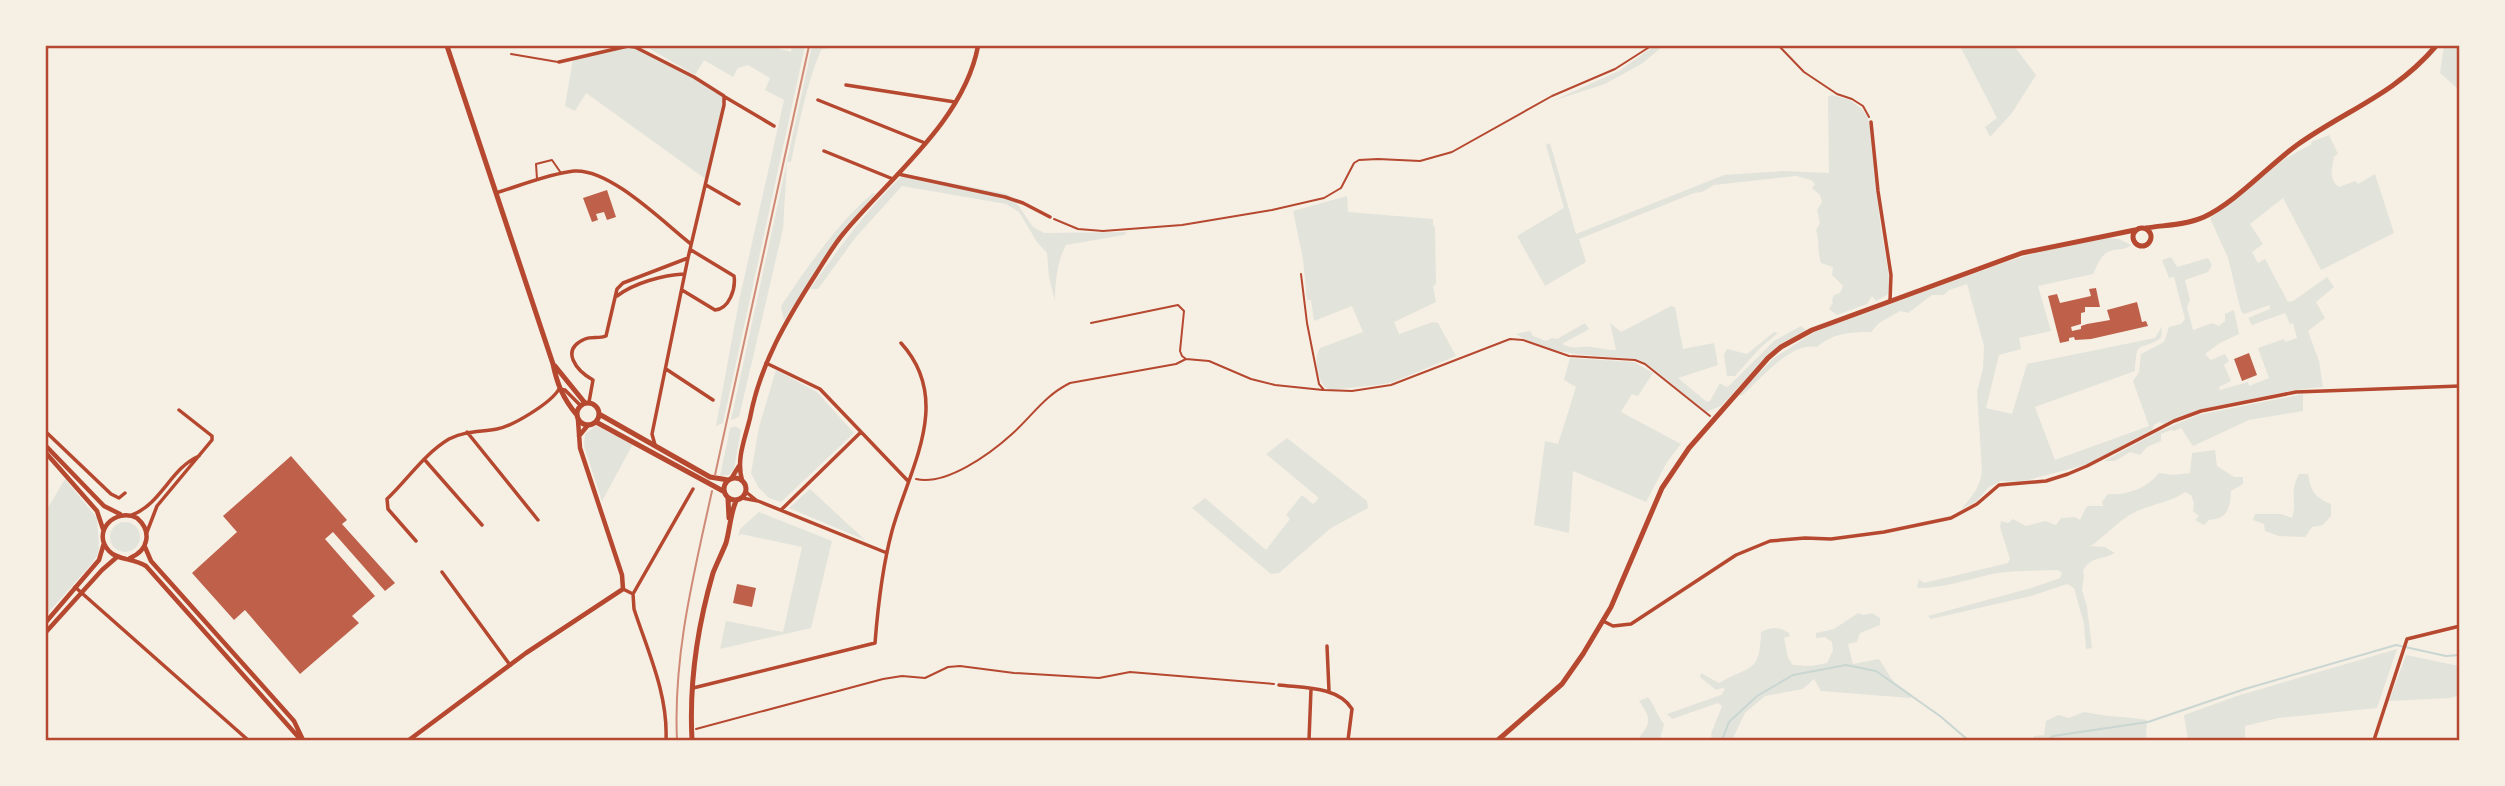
<svg xmlns="http://www.w3.org/2000/svg" width="2505" height="786" viewBox="0 0 2505 786" font-family="'Titillium Web',sans-serif">
<style>
.green{fill:#e2e4dc}
.lines{fill:none;stroke-linecap:round;stroke-linejoin:round}
.stream{stroke:#c9d6d2;stroke-width:2}
.building{fill:#bf614a}
.path{stroke:#b5482f;stroke-width:2}
.service{stroke:#b5482f;stroke-width:2}
.minor{stroke:#b5482f;stroke-width:3.5}
.tertiary{stroke:#b5482f;stroke-width:4.5}
.secondary{stroke:#b5482f;stroke-width:5}
.rail{stroke:#cf8b77;stroke-width:2}
.neatline{fill:none;stroke:#b5482f;stroke-width:2.5}
</style>
<rect width="100%" height="100%" fill="#f6efe4"/>
<!-- green -->
<path class="green" d="M628,46L635,47L694,77L724,96L707,180L586,93L575,111L565,106L573,59Z
M650,46C685,45 760,40 791,52L792,46H805L723,423L716,426L739,301L784,100L765,90L770,78L748,65L738,68L733,77L704,60L695,75L650,49Z
M812,46H829V48L821,50C806,86 799,124 791,162H787L783,229L739,417L731,420Z
M1654,46H1663L1643,63L1605,84L1552,101L1619,71Z
M1960,46H2014L2036,75L2012,113L1990,137L1985,127L1997,118Z
M2444,46H2459V90L2440,73Z
M1832,95L1850,100L1863,110L1868,118L1873,139L1880,222L1889,276L1890,288L1887,295L1876,301L1872,296L1867,304L1837,315L1829,309L1833,303L1832,300L1834,295L1840,293L1843,286L1832,275L1833,267L1821,263C1817,252 1820,242 1816,230L1820,223L1817,210L1822,202L1820,195L1812,188L1815,184L1811,180L1796,176L1714,185L1702,192L1694,193L1579,239L1586,262L1545,286L1517,236L1564,208L1546,145L1550,143L1576,234L1724,175L1783,171L1829,173L1828,97Z
M2329,135L2338,154L2334,157C2332,169 2328,178 2339,187L2355,181L2358,184L2375,174L2394,233L2321,270L2283,198L2250,224L2263,244L2252,252L2258,263L2265,259L2288,302L2293,301L2327,277L2334,287L2316,302L2325,318L2308,331L2319,361L2323,387C2296,389 2270,395 2243,401C2215,406 2190,411 2164,424L2159,422L2154,425L2152,430L2088,464L2021,482L2001,481L1989,487L1976,502L1961,509C1972,497 1980,487 1982,471L1977,392L1983,368L1984,346L1967,284L1949,290L1944,295H1932L1908,313L1900,311L1879,323L1871,332C1851,332 1833,333 1817,347C1790,341 1761,380 1741,396L1738,394L1774,358L1814,332L2006,262L2038,252L2108,238L2119,239L2131,245C2124,251 2118,248 2110,251C2101,254 2097,266 2093,274L2038,286L2051,331L2019,338L2021,349L1999,355L1986,408L2012,414L2027,364L2155,338L2162,326L2161,338C2138,353 2137,337 2135,371L2035,407L2055,460L2149,426L2133,381L2139,372L2141,354L2164,342L2169,327L2181,324L2185,319L2174,277L2169,278L2162,260L2171,257L2177,267L2208,258L2212,265L2208,272L2185,280L2190,300L2187,307L2193,330L2212,323L2219,326L2225,321V314L2234,310L2239,334L2220,343L2205,354L2211,360L2225,354L2229,361L2224,365L2231,381L2219,387L2220,390L2248,382L2249,386L2269,378L2258,348L2284,339L2285,342L2297,338L2293,323L2290,324L2285,313L2252,325L2248,318L2270,309V305L2244,314L2241,311L2228,258L2210,218L2286,158L2312,144L2311,142Z
M904,174L1007,194L1016,202L1033,227L1044,233L1127,232L1124,235L1066,245C1057,262 1055,282 1055,301L1049,277L1047,253L1037,242L1019,212L1006,204L902,186L856,237L818,289H810C839,248 867,209 904,174Z
M873,193L875,194L839,237L784,320L781,306C808,266 836,225 873,193Z
M1347,196L1348,212L1433,219V226L1435,227L1436,284L1433,286L1436,302L1394,322L1399,334L1433,322L1438,323L1456,356L1393,382L1377,385L1330,390C1317,385 1313,359 1320,348L1363,332L1352,306L1314,321L1311,300H1307L1303,259L1293,211Z
M1671,306L1675,307L1683,349L1714,343L1718,365L1678,378L1707,402L1710,401L1720,383L1726,387L1729,386L1774,341L1801,326L1806,330L1776,347L1721,406L1706,412L1646,363L1635,359C1596,355 1550,357 1516,334L1530,331L1533,336L1546,341L1552,338L1557,339L1585,323L1589,329L1562,344C1573,350 1579,346 1592,347C1600,348 1607,350 1616,350L1610,323L1621,332Z
M1774,332L1778,333L1761,347L1735,376H1727L1724,354L1727,349L1747,354Z
M1570,358L1634,362L1653,373L1638,396L1632,394L1621,412L1681,444L1667,462L1646,502L1573,471L1569,533L1534,525L1545,441L1558,444L1576,387L1564,380Z
M776,370L817,392L854,433L781,502L769,498L759,488L751,473L759,427Z
M2303,394V411L2249,420L2193,446L2181,428L2174,431L2171,430L2161,434V441L2147,447L2140,455L2130,452L2115,461H2104L2160,431L2198,415Z
M596,426L633,444L602,501L584,446L585,434Z
M736,426L741,430L734,469L729,475L720,476L730,428Z
M1287,438L1367,501L1368,508L1331,528L1279,573L1271,574L1192,508L1205,498L1266,550L1290,519L1286,515L1302,495L1313,504L1319,498L1266,454Z
M2215,450L2217,466L2234,477H2243V484L2231,491C2230,508 2228,519 2209,520L2204,525L2195,520L2199,516L2193,511L2194,503L2191,495L2185,492C2171,502 2153,504 2137,511C2119,520 2107,534 2091,546L2105,547L2115,553C2102,560 2091,556 2083,571L2084,576L2082,590L2087,607L2092,648L2086,649L2084,624L2074,588L2067,584L2031,596L1931,619L1928,616L2031,588L2060,578L2062,573L2058,570C2037,571 2013,570 1992,574C1967,580 1943,588 1917,588L1919,579L1924,583L2008,563L2010,559L2000,527L2001,521L2008,523L2013,519L2026,526L2045,521L2056,525L2061,518L2075,517L2080,520L2087,506H2103L2102,502L2108,494C2127,496 2147,488 2159,473L2173,475L2190,473L2192,453Z
M2299,474H2308C2311,491 2314,497 2331,504V516L2323,525L2312,527L2305,537L2279,536L2265,531L2264,524L2253,520L2255,514H2281L2292,518C2298,499 2288,495 2299,474Z
M65,479L97,518L99,548L97,556L88,568L46,615V511Z
M810,489L865,540L789,508Z
M759,512L832,541L811,628L720,649L726,621L783,632L802,547L741,534L738,537L740,529Z
M110 537a15 15 0 1 1 30 0a15 15 0 1 1-30 0Z
M1858,613L1863,615L1872,613L1880,618V625L1860,633L1857,642L1848,644L1853,664L1879,659L1893,681L1912,695L1910,698L1821,691L1814,679L1803,689L1765,696L1745,713L1732,740H1712L1711,734L1722,706L1718,703L1672,719L1667,714L1721,695L1725,689L1722,688L1716,690L1700,677L1701,673L1719,683C1750,665 1760,674 1761,632C1772,627 1779,626 1789,633L1790,636L1784,638L1788,658L1793,665L1811,666L1827,663L1833,650L1832,642L1825,637L1816,638V633L1834,629Z
M2397,649L2377,708L2278,718L2245,726V740H2188L2184,715L2237,696Z
M2406,655L2459,666V695L2450,698L2389,701Z
M1648,697C1655,706 1657,715 1664,724L1660,739L1672,740H1637C1651,724 1652,719 1639,701Z
M2084,712C2105,717 2125,716 2147,720L2146,740H2033L2034,736L2044,735L2046,721L2058,715L2069,718Z"/>
<g class="lines">
<!-- stream -->
<path class="stream" d="M1722,740L1729,722L1757,696L1793,675L1846,665L1876,671L1940,716L1968,740
M2048,740L2053,736L2148,722L2245,689L2396,645L2446,656L2460,655"/>
</g>
<!-- building -->
<path class="building" d="M607,190L616,217L607,220L604,212L596,214L598,220L592,222L583,198Z
M2096,288L2100,307H2085V312L2081,313V324L2071,327L2072,331L2081,329V326L2087,324L2110,320L2107,310L2137,302L2142,322L2146,321L2148,326L2091,339L2075,340L2074,337L2069,338V341L2060,343L2048,296L2057,294L2060,303L2091,296L2089,289Z
M2249,353L2257,375L2242,381L2234,359Z
M291,456L347,520L342,524L395,583L385,591L333,532L325,539L375,596L352,616L359,623L300,674L245,610L234,620L192,573L237,532L223,516Z
M737,584L756,588L752,607L733,603Z"/>
<g class="lines">
<!-- path -->
<path class="path" d="M1779,46L1804,72L1837,94L1852,99L1863,106L1869,117
M1054,219L1078,229L1103,231L1182,225L1272,210L1324,198L1341,188L1354,163L1359,160L1378,159L1420,161L1452,152L1552,96L1615,69L1651,46
M1301,274L1307,323L1319,384L1324,390L1352,391L1391,385L1510,339L1523,340L1569,356L1635,360L1645,364L1710,416
M1091,323L1178,305L1184,311L1180,351L1182,356L1186,359L1209,361L1251,379L1275,385L1323,390
M916,479C946,486 990,454 1012,434C1033,415 1044,396 1070,383L1176,364L1186,359
M696,729L883,679L902,676L925,678L948,667L960,666L1014,673L1099,678L1130,672L1274,684"/>
<!-- service -->
<path class="service" d="M511,54L558,62
M537,179L536,164L552,160L561,173"/>
<!-- minor -->
<path class="minor" d="M559,62L628,46L635,47L694,77L724,96V105L688,258L652,434L655,445
M846,85L955,102
M725,97L774,126
M818,100L925,143
M1871,122L1878,191L1891,275L1890,301
M824,151L893,179
M898,174L1005,197L1023,203L1050,217
M706,185L739,204
M496,193C522,185 548,174 574,171C610,168 664,223 691,244
M682,290L715,310C729,309 736,289 734,276L691,250
M617,296C634,283 663,275 684,274
M766,363L820,389L908,481
M666,369L713,400
M589,402L593,380C577,371 559,350 585,339C592,336 599,339 606,336L617,289L623,283L688,258
M46,432L111,494L119,498L125,493
M467,432L538,520
M424,459L482,525
M746,492L756,500
M742,498L758,501L887,553
M781,510L861,432
M132,515C161,504 171,468 199,456
M147,532L157,506L212,440V436L179,410
M416,541L388,509L387,499C408,479 424,454 449,439C464,431 481,432 497,429C513,426 551,403 559,389L565,390L580,405
M442,572L510,665
M75,587L248,740
M623,589L633,594L634,609C648,652 668,694 666,740
M633,594L693,489
M1603,621L1613,626L1631,624L1736,555L1770,541L1805,538L1831,539L1884,532L1951,518L1977,504L1999,485L2046,481L2068,474L2087,466L2174,421L2201,411L2296,392L2460,386
M1327,646L1329,691
M1279,685C1302,688 1338,686 1352,709L1348,740
M693,688L875,643C878,605 882,568 892,531C909,469 954,401 901,343
M1309,740L1311,689
M2374,740L2407,639L2460,626"/>
<!-- tertiary -->
<path class="tertiary" d="M579,436L588,425
M46,446L104,506L120,514
M46,453L97,511L103,529
M731,479L739,466
M742,480C736,459 745,439 750,418C760,364 787,319 816,274C825,260 833,246 843,234C890,177 964,121 978,46
M145,547L151,561L294,721L303,740
M130,558C149,550 152,531 137,518C115,507 91,532 109,551C117,560 133,558 146,566L301,740
M46,622L99,560L104,543
M46,632L102,570L117,557
M409,740L526,653L623,589L622,575L580,448L578,420"/>
<!-- secondary -->
<path class="secondary" d="M447,46L553,364C557,384 563,398 576,414
M2133 237a9 9 0 1 1 18 0a9 9 0 1 1-18 0Z
M2146,228C2164,225 2187,225 2204,217C2236,202 2268,166 2297,145C2348,109 2394,95 2436,46
M555,366L585,403
M577 414a11 11 0 1 1 22 0a11 11 0 1 1-22 0Z
M599,414L710,477L728,480
M596,422L723,491
M724 489a11 11 0 1 1 22 0a11 11 0 1 1-22 0Z
M728,499L729,518
M692,740C689,683 697,628 713,573C717,563 722,553 726,543C730,529 730,515 736,501
M1498,740L1562,684L1583,654L1611,607L1662,488L1689,448L1768,358L1781,347L1812,330L2022,253L2135,230"/>
<!-- rail -->
<path class="rail" d="M715,475L809,46
M677,740C673,655 694,573 712,491"/>
</g>
<!-- border -->
<rect width="2505" height="786" fill="none" stroke="#f6efe4" stroke-width="94"/>
<rect x="47" y="47" width="2411" height="692" class="neatline"/>
</svg>
